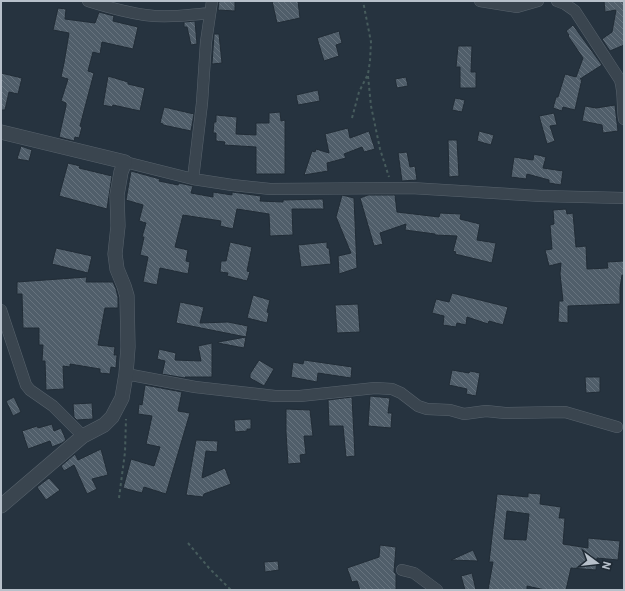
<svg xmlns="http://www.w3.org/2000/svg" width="625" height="591" viewBox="0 0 625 591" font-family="Roboto,sans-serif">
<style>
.building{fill:url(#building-back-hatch);stroke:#212c36;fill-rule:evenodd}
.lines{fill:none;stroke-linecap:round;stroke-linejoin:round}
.minor-casing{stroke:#58636d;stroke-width:12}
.tertiary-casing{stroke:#58636d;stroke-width:15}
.path{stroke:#475c5d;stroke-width:2;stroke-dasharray:3 3;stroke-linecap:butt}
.minor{stroke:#3a454f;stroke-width:11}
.tertiary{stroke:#3a454f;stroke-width:14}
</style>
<defs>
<pattern id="building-back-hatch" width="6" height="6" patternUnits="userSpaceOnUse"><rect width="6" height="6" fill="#505e6a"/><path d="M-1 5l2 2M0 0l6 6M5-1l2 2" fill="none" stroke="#67737e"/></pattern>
</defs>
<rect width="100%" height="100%" fill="#26333f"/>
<!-- building -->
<path class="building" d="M219,1H235V11L218,10Z
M272,1H298L300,18L277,23Z
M604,1H624V45L610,51L602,39L612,32L616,10L605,12Z
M58,8L66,9L65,19L95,23L99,12L114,16L113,21L138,27L133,49L102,42L100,54L93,52L88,71L94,73L80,126L82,127L79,138L75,137L74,141L59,137L66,106V103L61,101L68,79L61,77L64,63L69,33L53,30Z
M195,21L197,44L191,45L187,27H184V22Z
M573,25L602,65L580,79H582L575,110L563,107L562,111L553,108L556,97H558L565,74L576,77L583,58L568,36L569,35L566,31Z
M339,31L342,43L336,45L339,56L324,61L317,38Z
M214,34H219L222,63L212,64Z
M458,46H472L471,72H476V88H460V67H456Z
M1,73L22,78L18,94L9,92L5,110H1Z
M108,76L128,82V84L145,88L140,111L113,105L112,107L103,105Z
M406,77L408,86L397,88L395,79Z
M318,90L320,101L298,105L296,95Z
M455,98L465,100L462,112L452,110Z
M615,105L618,131L603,133L602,125L582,121L585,106L596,108Z
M164,107L194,114L191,131L163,125V124L160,123Z
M280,112L281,121L285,120V174H256V147L224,145L225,142L216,141V133H213L214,122H216V115L237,117L236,134L256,135V123H269V113Z
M554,113L557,125L550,126L555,141L547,144L539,116Z
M348,128L350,138L369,131L375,149L364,152L362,147L344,154L346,158L327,163L328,171L304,175L312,151L315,152L316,149L329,153L325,134Z
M479,131L494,135L491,145L477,141Z
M448,140H457L459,176L449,177Z
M21,146L32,150L29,161L17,159Z
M407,152L410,167L415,166L417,180L402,181L398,153Z
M534,154L546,157L543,168L563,171L561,185L549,183V180L527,174L526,179L511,177L514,157L533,160Z
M68,163L80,166L79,168L112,176L107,209L59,196Z
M131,171L160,179L159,181L178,185L179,183L193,186L191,193L213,197V192L232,195V192L261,196L260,201L283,202V200L323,199L324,209H292L293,235L270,236L269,214L237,209L233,229L220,226L221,221L183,215L175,247L188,250L186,261L190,262L188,274L160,268L157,285L143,282L148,257L140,255L144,237H142L146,223L139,221L143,205L126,200Z
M342,195L354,198L357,268L339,274L338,256L351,253L336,217Z
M368,195H395L397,212L439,217L440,213L461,214L460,219L480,224L477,240L496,243L492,263L455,254L456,252L453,251L457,236L435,235V234L405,230L406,224L380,233L383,244L374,246L360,198Z
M566,209L567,214L573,213L576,247L586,246L587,269L608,268L607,262L624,261V275H622L620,288V304L568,306V323L558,322L559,301H563L560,274L561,263L549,266L545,250L552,249L550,225L554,224L553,210Z
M230,242L252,247L247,271L250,272L247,281L227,276L228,273L220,272L221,261H226Z
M327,242V248H329L331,264L301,267L298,245Z
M56,248L92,256L88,273L52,264Z
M87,277L86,282H113L116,289L118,297V308H105L98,345L115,347L114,355H117L116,368L111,367L110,374L100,373V369L70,364V367L63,366L64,389L46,390L45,361H42L43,345H39V328H23L22,294H17V282Z
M452,293L508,307L503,325L489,321L488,324L467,317L466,325L457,323L456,327L443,325L444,316L432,313L436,299L449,302Z
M253,295L270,300L267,312L269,313L267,323L247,318Z
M180,302L204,307L200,323L228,322L248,326L246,337L176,323Z
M358,304L360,332L337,333L335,305Z
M246,337L244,348L218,343V342Z
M212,343V377H185V378L162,374L165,361L157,359L159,349L176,353L175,360L201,361L198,346Z
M259,360L274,369L264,386L250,378V374Z
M304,360L352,367L351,378L318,373L317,382L291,377L293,362L303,364Z
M452,370L469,373L470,371L480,373L476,396L466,394L467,389L449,385Z
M585,377H600V392L586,393Z
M145,385L182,392L178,411L190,413L166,494L144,487L142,493L123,488L131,459L154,466L160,447L146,444L152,416L138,414L139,404L142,405Z
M370,396L390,398L388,413H392L391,428L368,426Z
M14,397L21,412L13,416L6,401Z
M352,397L355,456L346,457L343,426H329L328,400Z
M92,403L93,419L77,420L74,417L73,404Z
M286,409L310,410L313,436H304L306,454L300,455L301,463L288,464L286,432Z
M251,419V429H247V431L235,432L234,420Z
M52,424L54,431L61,428L66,440L62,443L52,447L50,441L28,449L22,431L37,426L38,428Z
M196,440L218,441L217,452L206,451L202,478L225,468L231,484L204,494L203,497L186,495Z
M101,449L108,475L92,479L97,489L87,494L74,465L64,471L61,466L75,454L78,460Z
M49,478L60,490L46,500L37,487Z
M528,493L541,494L540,504L561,507L559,518H565L563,544L588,548V538L620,541L618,560L597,558L596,570L571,568L566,590H545L527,586V590H488L493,562H489L497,494L528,497ZM507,511L529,514L526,540L504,539Z
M380,545L396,547L394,572L396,574V590H360L357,581L352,582L347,568L379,557Z
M473,550L478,561L451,560Z
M278,561L279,570L265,572L264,562Z
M472,573L476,590H465L461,576Z"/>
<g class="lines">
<defs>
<path id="minor" d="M88,1C107,7 125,12 145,15C166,18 188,15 210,13
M480,1L517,7L538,1
M557,1L565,4L575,11L620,80C624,93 622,106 624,119
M125,162L193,179L232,185L270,189L411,188L541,196L624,198
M193,179L202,103L206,42L212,1
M1,310L26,385L30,390L53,406L83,436
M126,374L195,387L275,396H300L375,388L392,389L401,393L418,406L427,409L450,410L464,414L486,411L505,413L565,412L617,427
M402,570L414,573L437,590"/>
<path id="tertiary" d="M1,132L125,162L121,172L117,195L118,226L115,254L117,269L124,286L127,296L128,347L126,374L122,398L112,417L104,425L83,436L1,506"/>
</defs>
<!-- minor casing -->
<use href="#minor" class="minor-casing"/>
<!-- tertiary casing -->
<use href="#tertiary" class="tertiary-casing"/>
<!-- path -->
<path class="path" d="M368,76L371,106L380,149L389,177
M352,118L359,92L368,74L370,61L371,42L363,1
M119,498L125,452L126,419
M188,543L209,568L231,590"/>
<!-- minor -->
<use href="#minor" class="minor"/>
<!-- tertiary -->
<use href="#tertiary" class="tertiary"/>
</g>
<!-- border -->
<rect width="625" height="591" fill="none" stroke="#b7c0ca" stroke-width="4"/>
<!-- north arrow -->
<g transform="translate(597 563) rotate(105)" stroke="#1f2a34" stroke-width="3" paint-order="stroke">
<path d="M0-3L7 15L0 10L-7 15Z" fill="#b7c0ca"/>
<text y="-6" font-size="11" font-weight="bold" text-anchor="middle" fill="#b7c0ca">N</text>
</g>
</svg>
